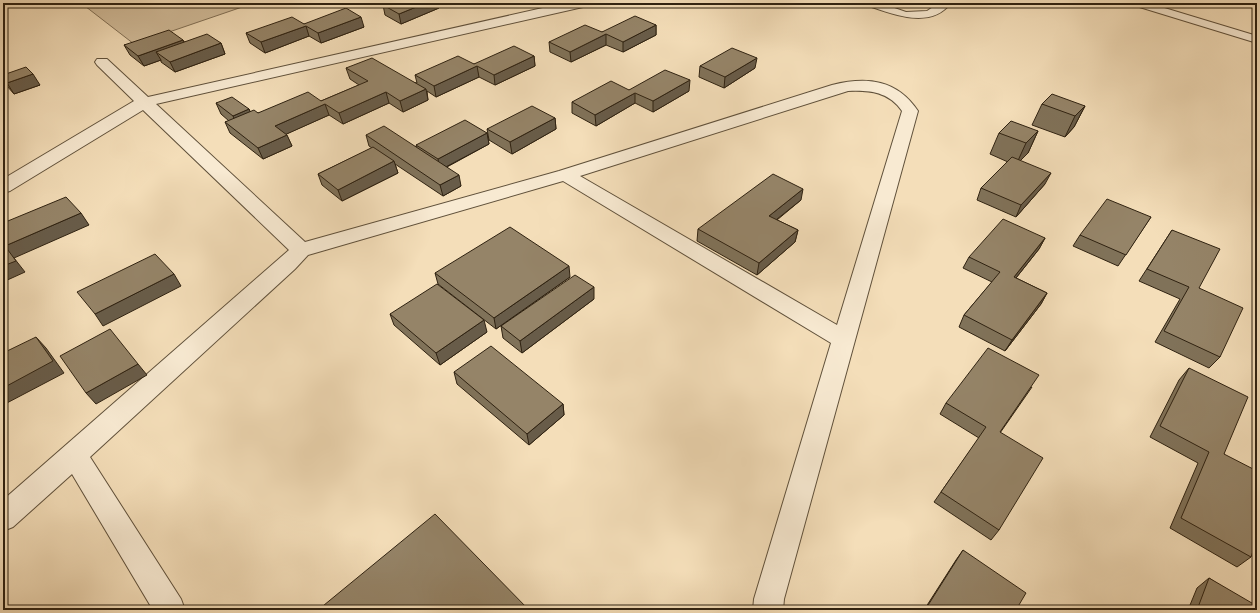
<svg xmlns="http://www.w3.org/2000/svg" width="1260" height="613" viewBox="0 0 1260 613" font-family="'EB Garamond',serif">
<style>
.green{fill:#d3be9c;stroke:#817056}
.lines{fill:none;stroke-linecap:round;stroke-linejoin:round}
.service-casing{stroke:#60513b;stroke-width:2}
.minor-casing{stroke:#60513b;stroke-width:2}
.service{fill:#f8ead2;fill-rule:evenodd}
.minor{fill:#f8ead2;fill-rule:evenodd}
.wall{fill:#807259;stroke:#2f2211}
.shaded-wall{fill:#685c49;stroke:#2f2211}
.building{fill:#958468;stroke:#2f2211}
</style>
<rect width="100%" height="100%" fill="#f4deb9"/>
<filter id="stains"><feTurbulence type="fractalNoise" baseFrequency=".005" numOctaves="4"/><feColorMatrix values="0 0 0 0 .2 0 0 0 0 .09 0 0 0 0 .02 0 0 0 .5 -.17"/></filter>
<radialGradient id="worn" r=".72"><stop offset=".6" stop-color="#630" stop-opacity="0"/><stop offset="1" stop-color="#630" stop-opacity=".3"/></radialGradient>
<!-- green -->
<path class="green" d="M81,3H244L248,5L134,44Z"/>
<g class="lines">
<defs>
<path id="service" d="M865,3H880L906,12L927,11L939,3H951C930,30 893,14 866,5Z
M1132,3H1148L1257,36V43L1133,5Z"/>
<path id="minor" d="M565,3H590L588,6L583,7L156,104L305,242L559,171L832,85C868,76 897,80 918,111L784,599L783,610H753L754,599L831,343L563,181L308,255L295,269L90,457L181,599L185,610H153L72,474L13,527L3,531V500L289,250L143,110L10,191L3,193V179L134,101L97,65L95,62L97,59H107L148,97ZM848,91C870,90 889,92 902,111L837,325L580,176Z"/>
</defs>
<!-- service casing -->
<use href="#service" class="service-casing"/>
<!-- minor casing -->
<use href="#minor" class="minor-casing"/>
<!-- service -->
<use href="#service" class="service"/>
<!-- minor -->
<use href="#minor" class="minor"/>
</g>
<!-- wall -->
<path class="wall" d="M383,5L439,8L401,24L385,15Z
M304,24L364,27L321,43L309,36L265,53L250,43L246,33Z
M656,25V35L623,52L606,45L571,62L550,52L549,42L602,32Z
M183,40L184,42L221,43L225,54L175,72L161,62V60L144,66L130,55L124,45Z
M534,56L535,66L495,85L479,77L436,97L427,91L428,100L403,112L389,103L343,124L329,115L286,134L292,146L263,159L230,133L225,122L229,121L221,114L216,103L249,109L250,112L258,113L321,101L359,85L350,79L346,68L417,83L415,75L474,64Z
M700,66L755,68L724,88L699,77Z
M3,75L40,85L14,94L7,86L3,80Z
M629,90L689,91L653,112L635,103L596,126L572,113V102Z
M1042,104L1085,106L1074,127L1065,137L1032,125Z
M555,118L556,129L512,154L489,140L487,129Z
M1038,131L1028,153L1020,161L1045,184L1016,217L977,200L981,188L1008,162L990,154L999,133Z
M487,133L489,144L447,167L461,186L443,196L395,164L398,173L342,201L322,185L318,174L372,148L369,146L366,135L417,147L416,145Z
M801,200L777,220L798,230L795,242L757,275L697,241L698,229Z
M1151,217L1118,266L1073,246L1080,235Z
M1172,230L1199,288L1220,357L1209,368L1155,342L1180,299L1139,281Z
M1045,238L1039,249L1016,278L1047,293L1041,304L1005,351L959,327L964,315L992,282L963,268L969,257Z
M435,273L570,277L496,329L438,284Z
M594,299L522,353L503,338L501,326Z
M390,314L487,332L440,365L394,325Z
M1189,368L1224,454L1251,557L1237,567L1170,528L1198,463L1150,437L1179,380Z
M454,372L563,404L564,415L529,445L457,384Z
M1032,387L1000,433L999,530L991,540L934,502L941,492L979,438L940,414L946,403Z
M963,550L1016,610H924L956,560Z
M1209,578L1257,610H1188L1197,588Z"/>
<!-- shaded-wall -->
<path class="shaded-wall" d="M426,3H438L439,8L401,24L399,14Z
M361,17L364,27L321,43L318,33Z
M656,25V35L623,52V42Z
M306,26L309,36L265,53L261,42Z
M606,34V45L571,62L570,52Z
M183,40L188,51L156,52L161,60L144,66L138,56Z
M221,43L225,54L175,72L170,62Z
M534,56L535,66L495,85L494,75Z
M757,58L755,68L724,88L725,77Z
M477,66L479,77L436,97L434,86Z
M33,74L40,85L14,94L7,83Z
M690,80L689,91L653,112V101Z
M426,89L428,100L403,112L400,101Z
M386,92L389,103L343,124L339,113Z
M635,93V103L596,126L595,115Z
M325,104L329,115L280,137L275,126Z
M1085,106L1074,127L1065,137L1075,116Z
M249,109L254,120L238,127L233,116Z
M555,118L556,129L512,154L510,142Z
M1038,131L1028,153L1016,165L1026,143Z
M487,133L489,144L440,170L438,159Z
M287,135L292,146L263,159L258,148Z
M394,161L398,173L342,201L338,190Z
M1051,173L1045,184L1016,217L1021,205Z
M459,175L461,186L443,196L440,185Z
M803,189L801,200L767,227L769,216Z
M81,213L89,225L14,258L25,272L3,282V266L5,246Z
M798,230L795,242L757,275L759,263Z
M1045,238L1039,249L1008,288L1014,277Z
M569,266L570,277L496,329L494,318Z
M174,274L181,286L103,326L95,314Z
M594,287V299L522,353L520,341Z
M1047,293L1041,304L1005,351L1012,340Z
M484,320L487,332L440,365L436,353Z
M36,337L46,348L64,373L3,405V388Z
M138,364L147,375L96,404L86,393Z
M563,404L564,415L529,445L527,434Z"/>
<!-- building -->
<path class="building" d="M389,3H426L399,14L383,5Z
M346,8L361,17L318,33L306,26L261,42L246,33L292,17L304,24Z
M635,16L656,25L623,42L606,34L570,52L549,42L585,25L602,32Z
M169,30L183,40L138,56L124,45Z
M207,34L221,43L170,62L156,52Z
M514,46L534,56L494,75L477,66L434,86L415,75L458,56L474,64Z
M732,48L757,58L725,77L700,66Z
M372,58L426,89L400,101L386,92L339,113L325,104L275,126L287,135L258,148L225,122L254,110L258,113L308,92L321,101L368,81L346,68Z
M26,67L33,74L7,83L3,79V75Z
M665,70L690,80L653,101L635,93L595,115L572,102L611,81L629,90Z
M1052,94L1085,106L1075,116L1042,104Z
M232,97L249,109L233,116L216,103Z
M532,106L555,118L510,142L487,129Z
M465,120L487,133L438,159L416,145Z
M1011,121L1038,131L1026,143L999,133Z
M384,126L459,175L440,185L366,135Z
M373,147L394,161L338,190L318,174Z
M1012,157L1051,173L1021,205L981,188Z
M773,174L803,189L769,216L798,230L759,263L698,229Z
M66,197L81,213L5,246L16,261L3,266V223Z
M1107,199L1151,217L1126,255L1080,235Z
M1003,219L1045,238L1014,277L1047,293L1012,340L964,315L1000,272L969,257Z
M510,227L569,266L494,318L435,273Z
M1172,230L1220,249L1199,288L1243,308L1220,357L1164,331L1189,287L1147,269Z
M155,254L174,274L95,314L77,292Z
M575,275L594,287L520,341L501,326Z
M437,284L484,320L436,353L390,314Z
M110,329L138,364L86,393L60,356Z
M36,337L53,361L3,388V353Z
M491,346L563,404L527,434L454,372Z
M988,348L1039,375L1000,432L1043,458L999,530L941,492L986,427L946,403Z
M1189,368L1248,397L1224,454L1257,471V539L1251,557L1181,518L1209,452L1160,426Z
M435,514L529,610H318Z
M963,550L1026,593L1016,610H925Z
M1209,578L1257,606V610H1197Z"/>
<!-- margin -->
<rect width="1260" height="613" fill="none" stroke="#f4deb9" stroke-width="16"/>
<rect x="4" y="4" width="1252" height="605" fill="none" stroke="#2f2211" stroke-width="2"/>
<rect x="8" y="8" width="1244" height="597" fill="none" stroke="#2f2211"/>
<rect width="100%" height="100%" filter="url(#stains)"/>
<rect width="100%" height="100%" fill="url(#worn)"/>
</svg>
